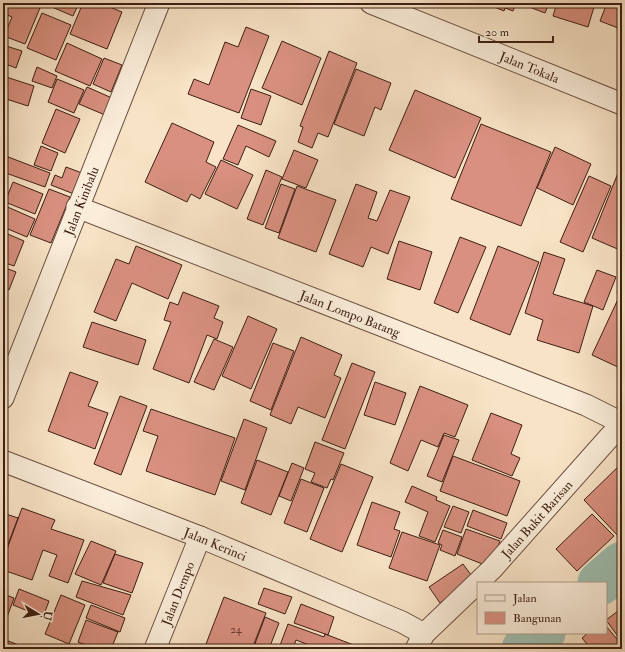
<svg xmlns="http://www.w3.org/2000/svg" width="625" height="652" viewBox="0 0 625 652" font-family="'IM FELL Double Pica',serif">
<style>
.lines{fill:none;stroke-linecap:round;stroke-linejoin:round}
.river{stroke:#9ebeb0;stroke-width:45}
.building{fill:#d99080;stroke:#3e1f13}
.minor-casing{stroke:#6c5040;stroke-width:23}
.minor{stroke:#faedda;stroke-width:21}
.labels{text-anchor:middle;stroke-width:3;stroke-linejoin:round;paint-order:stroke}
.number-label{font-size:11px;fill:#653b2e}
.street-label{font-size:13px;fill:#3e1f13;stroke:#faedda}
</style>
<rect width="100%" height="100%" fill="#f8e3c6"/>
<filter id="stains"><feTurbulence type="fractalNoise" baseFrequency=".005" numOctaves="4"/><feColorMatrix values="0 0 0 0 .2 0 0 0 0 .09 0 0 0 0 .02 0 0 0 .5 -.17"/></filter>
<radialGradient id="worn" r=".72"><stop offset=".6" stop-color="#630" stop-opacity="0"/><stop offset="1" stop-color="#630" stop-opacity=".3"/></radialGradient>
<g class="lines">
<!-- river -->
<path class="river" d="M600,583L622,564
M524,649L543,633"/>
</g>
<!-- building -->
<path class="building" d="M3,3H42L25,44L4,36L12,17L3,13Z
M48,3H79L73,16L47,5Z
M83,3H100L122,12L107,49L70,34Z
M485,3H516L513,11L505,8L504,11Z
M525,3H549L545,13L524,5Z
M557,3H592L591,6L594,7L588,27L553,16Z
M607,3H622V18L618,28L600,21Z
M42,13L71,25L56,60L27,48Z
M246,27L269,36L239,113L188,94L194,79L209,85L225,42L238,47Z
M282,41L321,58L302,105L262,88Z
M67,43L102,59L90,86L55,71Z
M3,45L22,51L16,68L3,63Z
M329,51L357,63L328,137L318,133L312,148L298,142L303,127L300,126Z
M104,58L122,65L111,92L93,84Z
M37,67L57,76L52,88L32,81Z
M356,69L391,83L381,110L375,107L364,136L334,124Z
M3,76L34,86L28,106L3,98Z
M57,79L84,90L74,113L48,102Z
M87,87L112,98L105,115L79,104Z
M251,89L271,96L261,125L241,118Z
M415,90L481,118L455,178L389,150Z
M56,109L80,119L65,153L42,143Z
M172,123L214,142L206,162L216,167L200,199L191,194L187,202L145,182Z
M481,124L551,152L521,226L451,199Z
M238,125L276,141L269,157L246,146L238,165L223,159Z
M41,146L58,153L51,171L34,165Z
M555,147L591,164L573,205L537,188Z
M294,150L318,160L306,188L282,179Z
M3,155L50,173L45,187L3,172Z
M221,160L253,175L237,209L205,194Z
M66,167L82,173L74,194L51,185L55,175L62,178Z
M266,170L282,177L263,225L247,219Z
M618,173L622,174V251L592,238Z
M589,176L611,186L583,252L560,242Z
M13,182L43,194L35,214L5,202Z
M281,184L295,189L279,233L265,228Z
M356,184L377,192L368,218L377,221L390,190L410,197L388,254L371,247L363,267L329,254Z
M297,186L336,200L316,252L278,238Z
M49,189L70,197L51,243L30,235Z
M3,205L35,219L27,237L3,227Z
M3,232L24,241L14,266L3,262Z
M460,237L486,247L458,313L434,303Z
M399,241L432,252L420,290L387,279Z
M136,246L182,265L168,299L132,283L116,321L94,312L116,259L129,264Z
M498,246L539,262L510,335L470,319Z
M544,252L565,259L553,294L593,306L579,353L537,340L543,320L525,313Z
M3,267L16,272L9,290L3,288Z
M597,270L616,277L603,310L584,302Z
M622,279V295L617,293Z
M183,292L219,306L214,318L223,322L217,339L207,335L189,383L153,369L171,322L164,320L170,302L178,305Z
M619,297L622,298V369L592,355Z
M248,316L277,329L251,389L222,376Z
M92,322L146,340L138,365L83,347Z
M301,337L342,355L334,375L341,378L325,418L298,407L291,424L270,415Z
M214,339L233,347L214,390L194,382Z
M273,343L294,351L271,410L250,401Z
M352,363L375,372L345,449L322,440Z
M70,372L98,382L88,406L108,413L95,449L48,431Z
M375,382L406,393L395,425L364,415Z
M420,386L468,405L455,437L444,433L438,447L421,440L408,471L390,463Z
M120,396L147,406L121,475L94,464Z
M151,409L235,438L215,495L146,471L158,436L143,431Z
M491,413L522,425L511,454L520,458L512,476L472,460Z
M244,419L267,428L245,490L221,481Z
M444,435L459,440L442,482L427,476Z
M315,442L344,453L333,480L331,479L327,488L311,482L315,473L305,469Z
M453,456L520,481L507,516L440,491Z
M257,460L288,472L271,515L241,503Z
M292,463L304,468L291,501L279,496Z
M622,463V536L620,538L584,500Z
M341,464L373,477L342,552L310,539Z
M301,479L324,488L307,532L284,523Z
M412,486L437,497L436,500L450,506L435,542L419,536L428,512L405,502Z
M372,502L400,512L394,529L400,531L391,557L357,545Z
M453,506L469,512L461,533L444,527Z
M22,508L55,520L51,529L84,540L68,583L49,576L57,555L43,550L32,580L3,570V560Z
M473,510L507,523L501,539L467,526Z
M3,513L18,518L6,550L3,549Z
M592,514L614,536L577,571L556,549Z
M466,529L500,541L490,567L457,554Z
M443,530L462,537L455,556L440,550L442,545L438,543Z
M402,532L440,545L427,581L389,568Z
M91,541L116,551L101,585L75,574Z
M115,554L143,563L132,593L103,583Z
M463,564L474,579L440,603L429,587Z
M82,581L131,595L123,615L76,597Z
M264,588L292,597L285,614L258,604Z
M19,589L49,601L43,617L13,605Z
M3,594L14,598L3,628Z
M61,595L85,605L69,644L45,634Z
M224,597L266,613L252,649H217L206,644Z
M301,604L334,617L328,635L294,623Z
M91,605L125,618L120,632L86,618Z
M622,608V642L606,620Z
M265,617L279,623L269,649H253Z
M86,620L118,632L111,649H96L78,642Z
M288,624L324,637L325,634L364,649H319L296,640L293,649H281L279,648Z
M606,626L622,645V649H591L582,638L588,633H606Z
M3,639L29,649H3Z"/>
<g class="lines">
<defs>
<g id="minor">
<path id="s1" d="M371,3L622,104"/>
<path id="s2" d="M77,207L586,405L622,423"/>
<path id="s3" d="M3,398L159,3"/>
<path id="s4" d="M3,461L200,537L402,622L424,634"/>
<path id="s5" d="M155,649L200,537"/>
<path id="s6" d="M416,649L424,634L492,569L622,423"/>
</g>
</defs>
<!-- minor casing -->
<use href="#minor" class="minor-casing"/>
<!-- minor -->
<use href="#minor" class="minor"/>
</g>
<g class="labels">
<!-- number labels -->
<g class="number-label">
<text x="236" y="633">24</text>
</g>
<!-- street labels -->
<g class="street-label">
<text dy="5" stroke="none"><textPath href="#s1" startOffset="171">Jalan Tokala</textPath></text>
<text dy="5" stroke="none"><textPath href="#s3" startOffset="212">Jalan Kinibalu</textPath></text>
<text dy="5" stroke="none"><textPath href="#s2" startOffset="293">Jalan Lompo Batang</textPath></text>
<text dy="5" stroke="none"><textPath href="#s6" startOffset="178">Jalan Bukit Barisan</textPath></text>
<text dy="5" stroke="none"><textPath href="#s4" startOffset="228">Jalan Kerinci</textPath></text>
<text dy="5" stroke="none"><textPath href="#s5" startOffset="60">Jalan Dempo</textPath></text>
</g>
</g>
<!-- margin -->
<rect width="625" height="652" fill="none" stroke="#f8e3c6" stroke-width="16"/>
<rect x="4" y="4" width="617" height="644" fill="none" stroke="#3e1f13" stroke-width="2"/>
<rect x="8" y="8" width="609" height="636" fill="none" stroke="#3e1f13"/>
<!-- legend -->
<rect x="477" y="582" width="130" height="52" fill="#faedda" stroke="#af9b8a"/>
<rect x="485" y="595" width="20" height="6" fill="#faedda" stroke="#af9b8a"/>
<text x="513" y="602" font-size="12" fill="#3e1f13">Jalan</text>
<rect x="485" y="612" width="20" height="12" fill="#d99080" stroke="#af9b8a"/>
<text x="513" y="622" font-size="12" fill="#3e1f13">Bangunan</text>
<!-- north arrow -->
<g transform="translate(38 614) rotate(100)" stroke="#faedda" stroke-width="3" paint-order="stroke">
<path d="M0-3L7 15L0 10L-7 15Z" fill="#3e1f13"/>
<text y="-6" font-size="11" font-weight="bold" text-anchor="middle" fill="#3e1f13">U</text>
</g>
<!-- scale -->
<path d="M479 36v6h74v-6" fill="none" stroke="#3e1f13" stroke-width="2"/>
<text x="485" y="36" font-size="12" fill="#3e1f13" stroke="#faedda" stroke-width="3" paint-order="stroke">20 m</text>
<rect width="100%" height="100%" filter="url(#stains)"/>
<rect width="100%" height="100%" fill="url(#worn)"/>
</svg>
